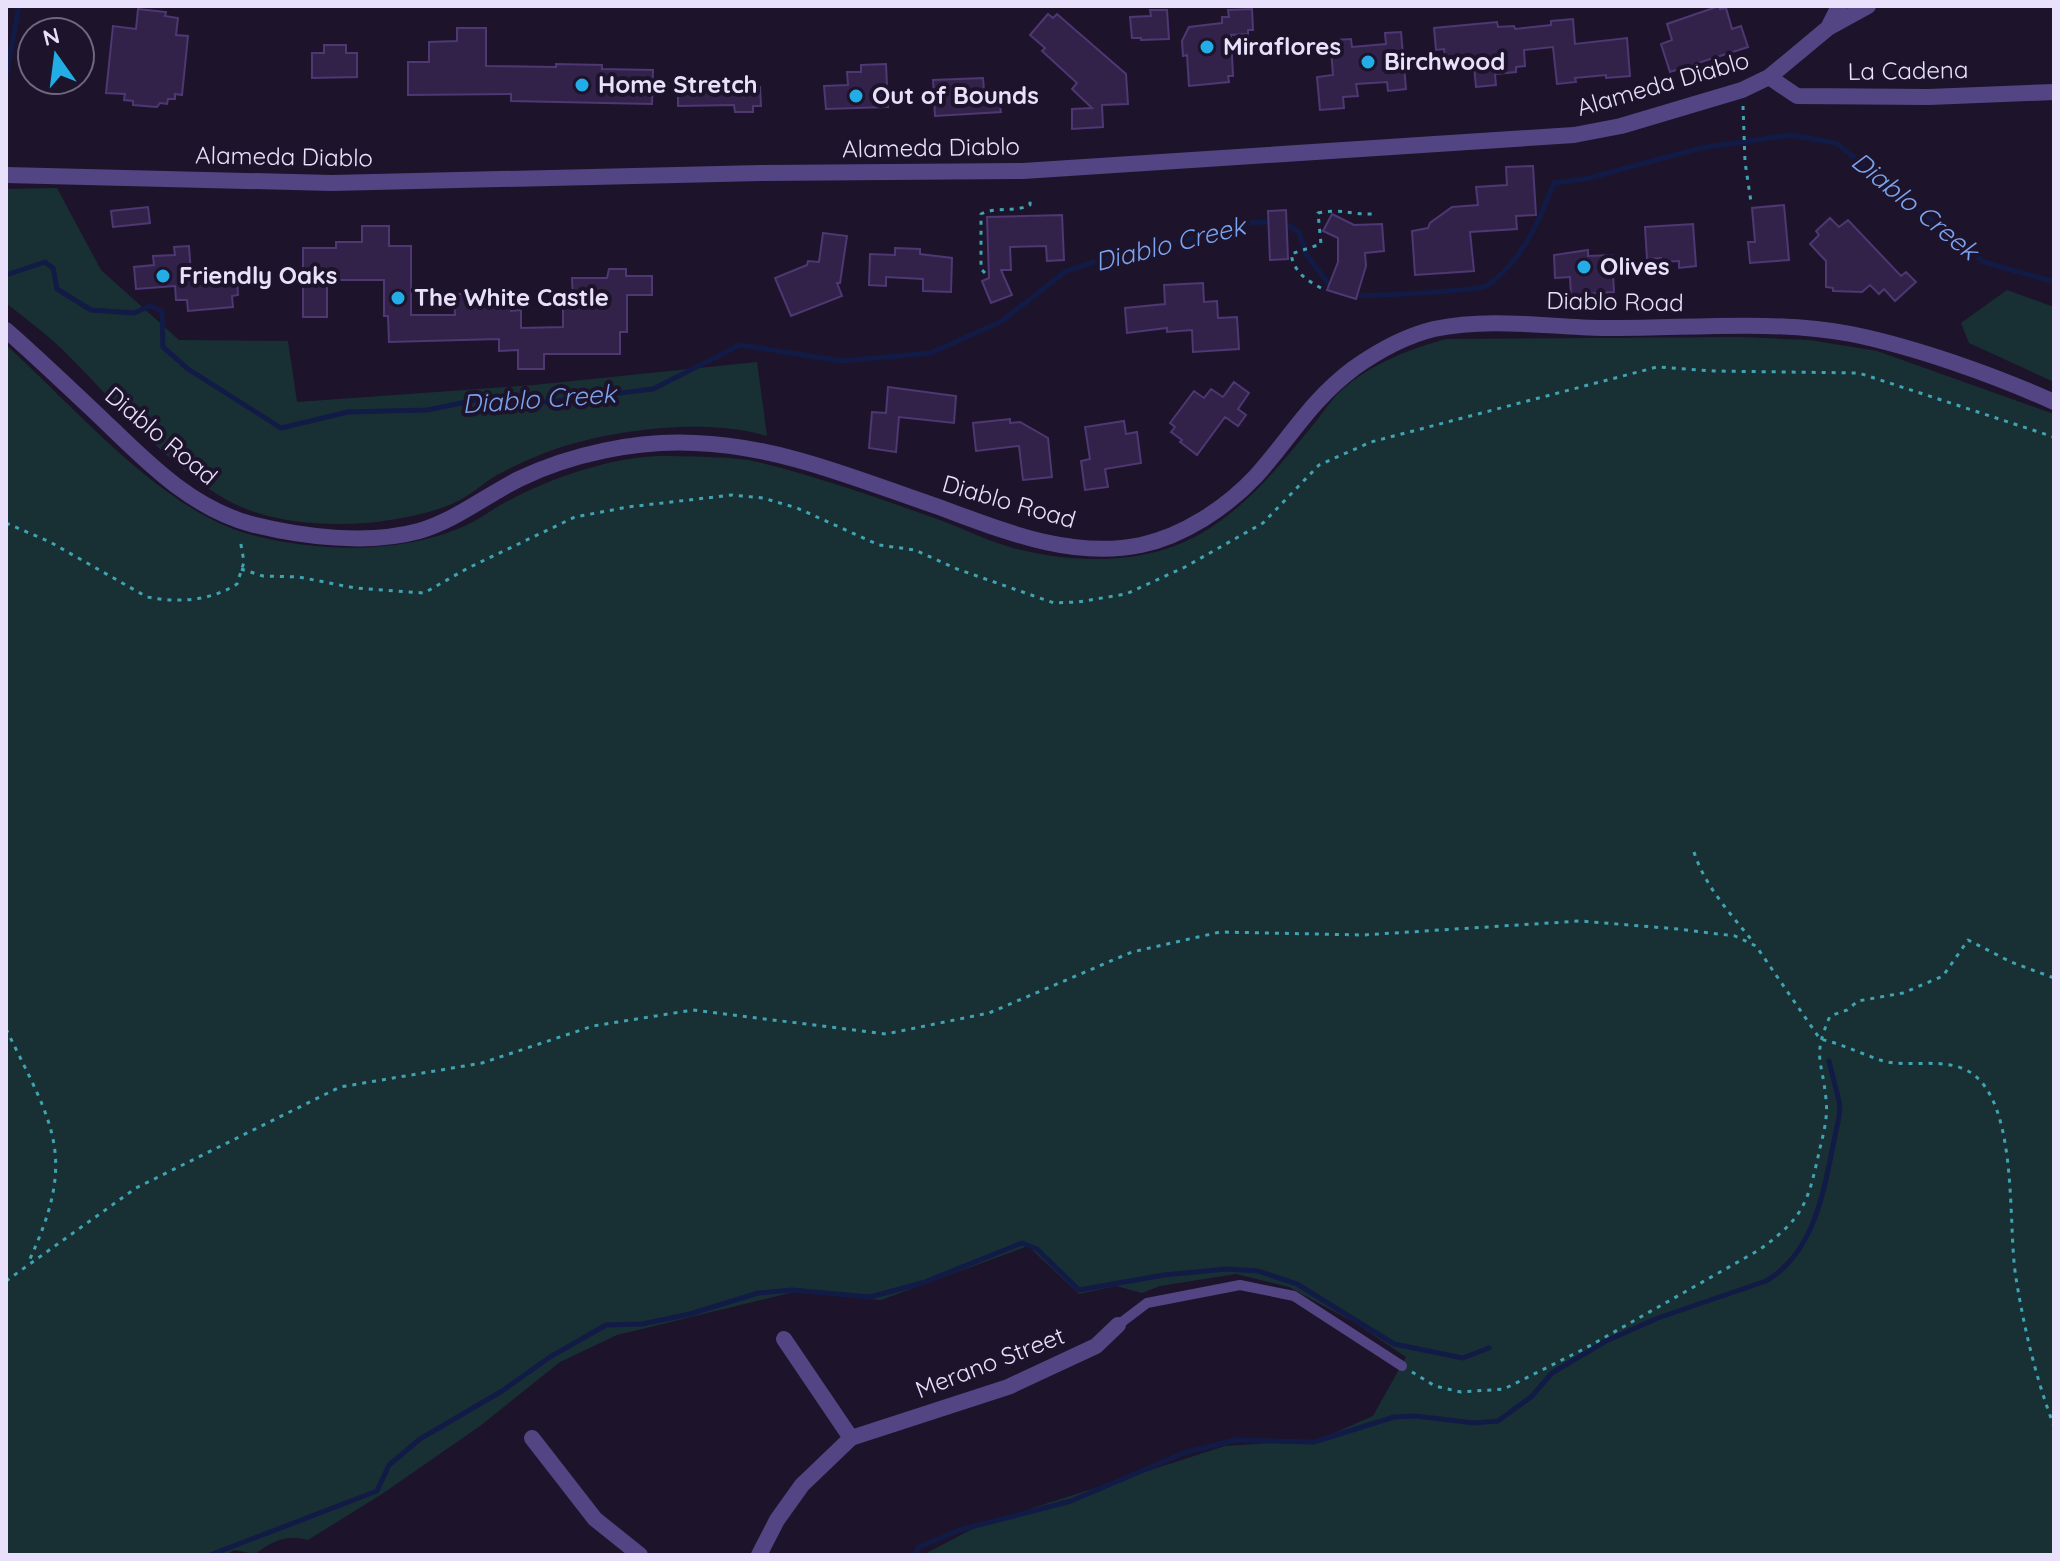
<svg xmlns="http://www.w3.org/2000/svg" width="2060" height="1561" viewBox="0 0 2060 1561" font-family="Quicksand,sans-serif">
<style>
.green{fill:#183034}
.lines{fill:none;stroke-linecap:round;stroke-linejoin:round}
.stream{stroke:#121b46;stroke-width:5}
.building{fill:#32224a;stroke:#4e3773;stroke-width:2}
.path{stroke:#3fa3b2;stroke-width:3;stroke-dasharray:4 6;stroke-linecap:butt}
.service{stroke:#534584;stroke-width:10}
.minor{stroke:#534584;stroke-width:16}
.tertiary{stroke:#534584;stroke-width:16}
.poi-dot{fill:#22ade7;stroke:#1d142b;stroke-width:3}
.labels{text-anchor:middle;stroke-width:8;stroke-linejoin:round;paint-order:stroke}
.poi-label{font-size:24px;font-weight:bold;fill:#e9e1fc;stroke:#1d142b;text-anchor:start}
.street-label{font-size:24px;fill:#e9e1fc;stroke:#1d142b}
.water-label{font-size:26px;font-style:italic;fill:#7aa3f1;stroke:#1d142b}
</style>
<rect width="100%" height="100%" fill="#1d142b"/>
<!-- green -->
<path class="green" d="M485,6H986L784,8Z
M57,188L101,270L179,340L288,341L297,402L534,385L757,362L767,436C705,418 619,429 558,448C538,455 515,465 497,475C483,483 471,495 456,502C401,527 306,532 249,510C183,486 113,399 62,349C45,333 25,318 6,303V189Z
M2007,290L2054,307V382L1969,343L1961,323Z
M1741,337L1809,340L1877,351L2054,414V1555H923L980,1525L1225,1446L1318,1440L1373,1416L1406,1357L1357,1324L1289,1287L1236,1274L1160,1286L1142,1293L1116,1286L1079,1294L1028,1246L881,1300L794,1292L617,1335L560,1362L480,1426L382,1494L308,1540C286,1534 273,1541 255,1554L234,1550L226,1555H6V345C75,407 159,508 248,534C317,553 406,555 471,523C483,517 494,508 506,502C549,478 619,454 669,456C698,457 731,456 758,462C819,477 878,498 937,519C962,528 987,541 1013,548C1061,561 1118,564 1166,549C1229,529 1272,475 1313,425C1323,413 1332,398 1344,388C1373,363 1410,349 1446,339Z"/>
<g class="lines">
<!-- stream -->
<path class="stream" d="M6,77L19,6
M1289,226L1299,232L1306,254L1328,283
M6,275L45,262L53,268L57,289L91,310L134,313L150,306L162,311L163,347L188,369L281,428L348,412L427,410L481,399L548,402L653,389L740,345L842,361L931,353L1002,321L1066,271L1143,246L1192,239L1233,223L1265,222
M1359,295C1375,296 1480,291 1488,285C1522,261 1539,221 1554,183L1585,179L1701,148L1791,135L1836,143L1984,262L2054,282
M210,1555L377,1491L389,1465L420,1439L502,1391L550,1357L606,1325L642,1324L690,1314L758,1293L792,1290L870,1297L922,1283L1022,1243L1037,1249L1079,1290L1164,1275L1226,1269L1258,1271L1297,1284L1394,1344L1463,1358L1489,1348
M914,1555L919,1547L960,1530L1071,1501L1184,1453L1235,1440L1314,1442L1394,1417L1415,1416L1474,1423L1498,1421L1531,1397L1552,1373L1606,1341L1658,1318L1766,1281C1821,1249 1826,1173 1839,1117L1840,1105L1829,1061"/>
</g>
<!-- building -->
<path class="building" d="M1719,6L1720,9L1726,8L1732,29L1741,26L1748,47L1670,72L1661,44L1672,40L1667,24Z
M138,9L166,12L165,16L178,18L176,35L188,36L182,95L175,94V99H168L167,104L160,103L157,107L133,105V101L124,100L125,94L106,93L113,26L136,29Z
M1252,9L1253,30H1248V34L1231,35L1233,76H1228L1229,82L1189,86L1187,55L1183,56L1182,41L1189,27L1222,23V17H1229L1228,10Z
M1150,10H1167L1169,39L1141,40V38H1132L1130,17L1151,16Z
M1048,14L1053,18L1057,14L1126,74L1128,104L1102,105L1103,127L1072,129V109L1092,108L1072,89L1077,83L1042,51L1045,48L1030,35Z
M1573,19L1575,44L1627,38L1630,76L1606,78V75L1575,78L1576,82L1557,84L1553,47L1524,50L1525,66L1516,67V72L1495,74L1496,85L1476,87L1474,67L1446,71L1444,49L1436,50L1434,28L1497,22L1498,27L1514,26L1515,29L1551,25V21Z
M457,28H486V66L556,67V64L602,65V69L653,70L652,104L511,101V94L408,95V62H429V42L457,41Z
M1401,32L1406,89L1388,91L1387,82L1356,84L1358,96L1343,97L1344,108L1320,110L1317,77L1333,75L1331,49L1336,48L1335,40L1351,39L1352,47L1386,44L1385,33Z
M324,45H346V53H357V77L312,78V53H324Z
M886,64L888,107L826,109L824,86L848,85L847,72H861V65Z
M983,78L984,90L1003,89V106H1000L1001,112L935,116L933,80Z
M752,81V87H760L761,106H753V112H735L734,105L678,106V87L728,86V82Z
M1533,166L1536,215L1516,216L1517,229L1470,232L1474,271L1415,275L1412,231L1428,228L1430,223L1452,207L1478,205L1476,187L1507,185L1506,167Z
M1784,205L1789,260L1750,263L1748,242H1755L1752,208Z
M148,207L150,223L113,227L111,211Z
M1286,210L1288,259L1270,260L1268,211Z
M1332,214L1354,225L1382,224L1384,251L1365,253L1366,266L1356,299L1327,290L1338,262V238L1323,231Z
M1062,215L1064,260L1047,261L1046,246L1010,247L1011,270H1001L1012,295L991,303L982,281L989,278L987,217Z
M1830,218L1839,227L1848,220L1901,276L1906,272L1916,282L1895,301L1884,289L1879,294L1870,285L1862,292L1833,291V288L1826,287V261L1810,244L1819,235L1816,231Z
M1693,224L1696,266L1679,268V261L1661,262V258L1647,259L1645,227Z
M362,226H389V246H411V315H455L454,294H511V311L521,310V328L563,327V301H573L572,278H607L609,269H626V276H652V295H627V332H620V354H544V369H518V350L499,351V339L389,342L388,316H384V280H327V317H303V248H336V242H362Z
M823,233L847,236L840,283H837L842,296L791,316L775,278L807,265L808,261L819,262Z
M189,246L191,273L225,270L226,280H237L238,295L232,296L233,307L188,311L187,300H176L175,286L136,289L134,267L154,265L153,256L175,255L174,247Z
M895,248L920,249V254L952,258L951,292L923,291V279L886,277V286L869,285L870,254L895,255Z
M1588,250V256L1612,255L1614,292L1571,295L1570,277L1555,278L1554,255Z
M1203,283L1204,302L1217,301L1218,318L1237,317L1239,349L1193,352L1192,330L1167,332V328L1127,333L1125,308L1165,304L1164,285Z
M1234,382L1249,393L1238,409L1246,415L1238,426L1225,417L1197,455L1180,442L1182,440L1171,432L1175,427L1170,423L1194,391L1204,398L1211,389L1223,397Z
M888,387L956,396L954,423L899,417L896,452L869,448L872,412L886,413Z
M1010,419V423L1020,422L1048,438L1052,477L1023,480L1019,446L976,451L973,423Z
M1124,421L1126,434L1137,432L1141,463L1105,469L1108,487L1085,490L1081,461L1090,459L1085,427Z"/>
<g class="lines">
<!-- path -->
<path class="path" d="M1743,106L1745,162L1751,202
M985,273L981,269V214C997,206 1013,213 1030,205V196
M1321,288C1306,280 1294,272 1291,254L1321,244L1318,213C1343,208 1350,215 1373,214
M6,523L50,542L147,597C179,603 210,601 237,584L244,562L240,539
M241,569L263,576L299,577L355,588L424,593L468,568L575,517L628,507L732,495L763,498L797,508L879,545L915,550L957,569L1054,603L1078,602L1126,594L1185,567L1263,523L1319,465L1371,442L1657,367L1714,371L1859,373L2054,437
M1694,852C1705,887 1731,914 1754,943
M6,1029C54,1127 78,1157 28,1263
M6,1281L136,1188L340,1087L482,1063L593,1026L693,1010L886,1034L989,1013L1132,952L1220,932L1363,935L1580,921L1678,929L1735,936L1756,946L1820,1039C1842,1044 1862,1054 1883,1061C1910,1068 1942,1057 1968,1071C2020,1100 2007,1226 2016,1278C2024,1328 2036,1379 2054,1426
M1412,1372L1435,1386L1461,1392L1504,1389L1584,1349L1759,1250C1805,1217 1808,1202 1820,1148C1824,1132 1828,1116 1826,1099C1822,1058 1812,1058 1830,1016L1847,1010L1858,1001L1903,993L1943,976L1968,940L2011,962L2054,978"/>
<!-- service -->
<path class="service" d="M1118,1325L1147,1303L1240,1285L1294,1296L1402,1366"/>
<!-- minor -->
<path class="minor" d="M1828,28L1839,6
M1769,77L1797,96L1929,97L2054,92
M6,175L332,183L761,173L1023,171L1574,135L1621,126L1742,90L1769,77L1828,28L1868,6
M784,1339L851,1438
M532,1438L595,1519L640,1555
M759,1555L777,1520L802,1485L851,1438L1008,1387L1096,1346L1118,1325"/>
<!-- tertiary -->
<path class="tertiary" d="M6,330C37,357 67,386 97,414C143,458 188,507 251,524C302,537 368,545 419,531C456,520 485,496 519,479C571,454 637,440 695,443C779,446 854,478 933,505C1000,529 1069,560 1141,545C1183,536 1226,508 1256,476C1291,437 1310,401 1354,368C1378,351 1405,336 1434,329C1490,317 1547,327 1603,328C1686,329 1769,319 1851,334C1915,347 1994,375 2054,402"/>
</g>
<!-- markers -->
<g class="poi-dot">
<circle cx="1207" cy="47" r="8"/>
<circle cx="1368" cy="62" r="8"/>
<circle cx="582" cy="85" r="8"/>
<circle cx="856" cy="96" r="8"/>
<circle cx="1584" cy="267" r="8"/>
<circle cx="163" cy="276" r="8"/>
<circle cx="398" cy="298" r="8"/>
</g>
<g class="labels">
<!-- poi labels -->
<g class="poi-label">
<text x="1223" y="55">Miraflores</text>
<text x="1384" y="70">Birchwood</text>
<text x="598" y="93">Home Stretch</text>
<text x="872" y="104">Out of Bounds</text>
<text x="1600" y="275">Olives</text>
<text x="179" y="284">Friendly Oaks</text>
<text x="414" y="306">The White Castle</text>
</g>
<!-- street labels -->
<g class="street-label">
<text transform="translate(1908 71) rotate(-1)" y="8">La Cadena</text>
<text transform="translate(1663 84) rotate(-16)" y="8">Alameda Diablo</text>
<text transform="translate(931 148) rotate(-1)" y="8">Alameda Diablo</text>
<text transform="translate(284 157) rotate(1)" y="8">Alameda Diablo</text>
<text transform="translate(1615 302) rotate(1)" y="8">Diablo Road</text>
<text transform="translate(161 436) rotate(40)" y="8">Diablo Road</text>
<text transform="translate(1009 502) rotate(16)" y="8">Diablo Road</text>
<text transform="translate(990 1363) rotate(-21)" y="8">Merano Street</text>
</g>
<!-- water labels -->
<g class="water-label">
<text transform="translate(1915 206) rotate(39)" y="9">Diablo Creek</text>
<text transform="translate(1170 244) rotate(-14)" y="9">Diablo Creek</text>
<text transform="translate(539 399) rotate(-4)" y="9">Diablo Creek</text>
</g>
</g>
<!-- border -->
<rect width="2060" height="1561" fill="none" stroke="#e9e1fc" stroke-width="16"/>
<!-- north arrow -->
<g transform="translate(56 56) rotate(346)"><circle r="38" fill="#1d142b" stroke="#6f667f" stroke-width="2"/>
<path d="M0-6L14 30L0 20L-14 30Z" fill="#22ade7"/>
<text y="-12" font-size="22" font-weight="bold" text-anchor="middle" fill="#e9e1fc">N</text>
</g>
</svg>
